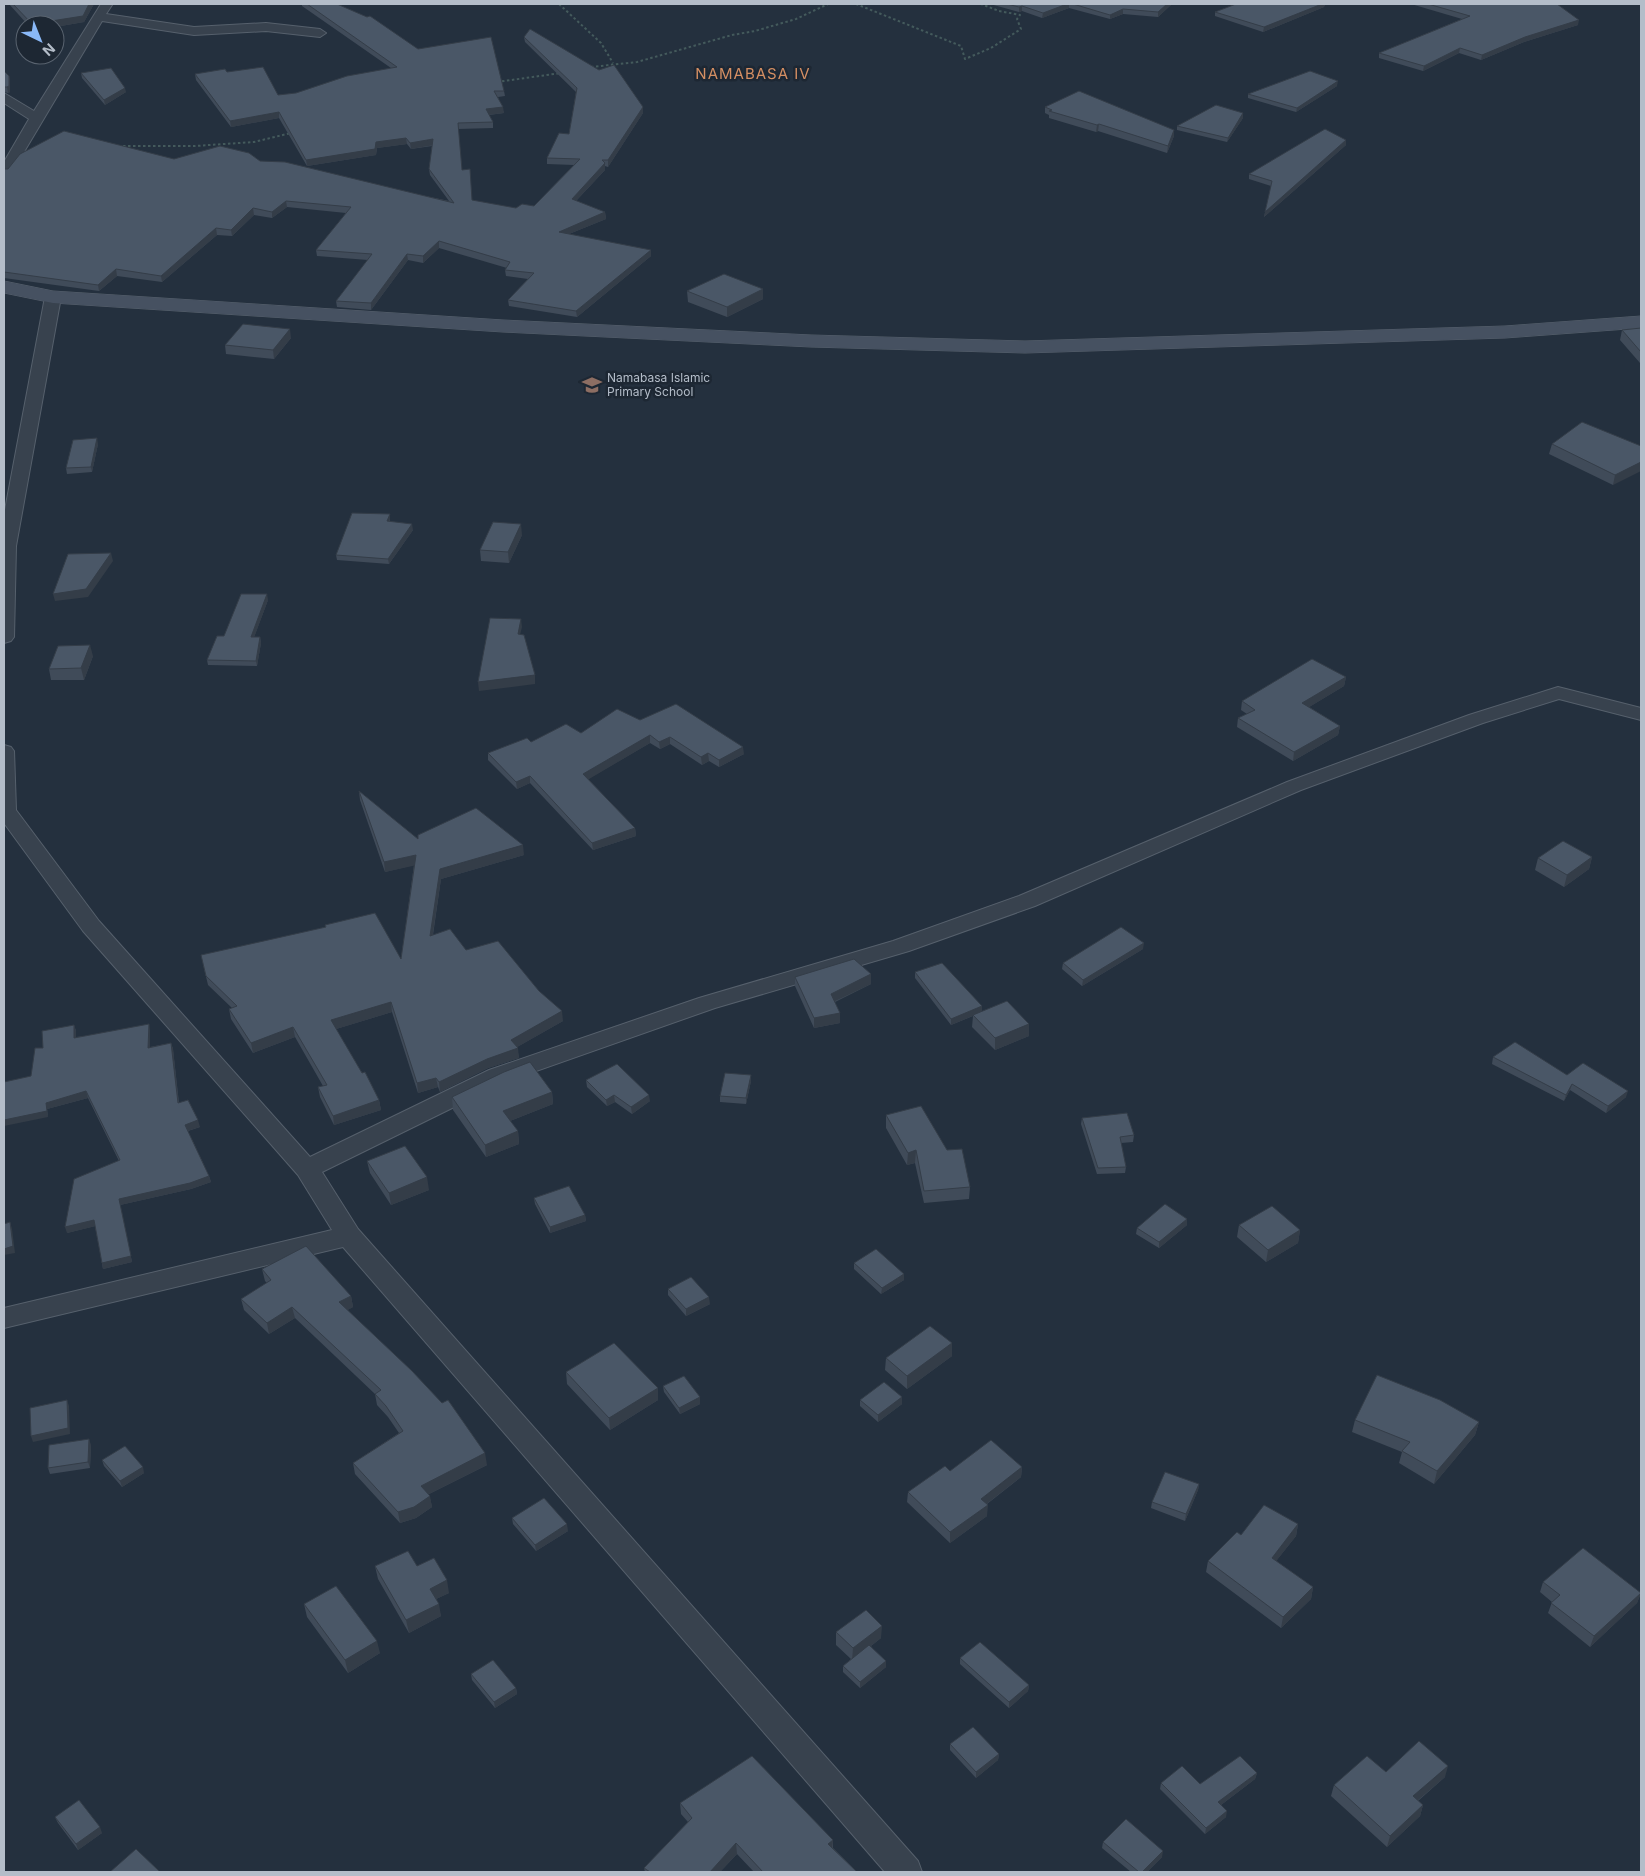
<svg xmlns="http://www.w3.org/2000/svg" width="1645" height="1876" viewBox="0 0 1645 1876" font-family="Inter,sans-serif">
<style>
.lines{fill:none;stroke-linecap:round;stroke-linejoin:round}
.street-casing{stroke:#56606c;stroke-width:2}
.secondary-casing{stroke:#56606c;stroke-width:1}
.path{stroke:#445a5c;stroke-width:2;stroke-dasharray:2.5 2.5;stroke-linecap:butt}
.street{fill:#38424e;fill-rule:evenodd}
.secondary{fill:#465161;fill-rule:evenodd}
.wall{fill:#404b59}
.shaded-wall{fill:#343d48}
.building{fill:#4a5767;stroke:#343d48}
.labels{text-anchor:middle;stroke-width:5;stroke-linejoin:round;paint-order:stroke}
.far-poi-label{font-size:12px;fill:#b4bdc9;stroke:#1d2733;text-anchor:start}
.far-quarter-label{font-size:15px;letter-spacing:1px;fill:#d58f63;stroke:#1d2733}
</style>
<rect width="100%" height="100%" fill="#24303e"/>
<g class="lines">
<defs>
<path id="street" d="M101,4L112,5L106,14L194,27L266,23L320,29L326,33L320,37L266,31L194,35L102,21L18,162L9,173L4,174V162L29,119L4,103V93L34,111Z
M53,292L58,294L61,297L16,546L14,637L11,641L4,643V515L45,297L48,294Z
M1558,687L1641,708V720L1559,699L1483,723L1301,790L1035,906L909,951L715,1008L505,1082L322,1172L358,1229L918,1861L922,1872H885L343,1247L4,1328V1308L332,1230L298,1175L83,931L4,823V745L11,747L14,751L16,810L99,921L310,1157L489,1070L699,998L893,941L1019,896L1287,782L1469,715Z"/>
<path id="secondary" d="M4,281L53,291L503,320L811,335L1025,341L1505,326L1641,316V328L1505,338L1025,353L811,347L503,332L53,303L4,293Z"/>
</defs>
<!-- street casing -->
<use href="#street" class="street-casing"/>
<!-- secondary casing -->
<use href="#secondary" class="secondary-casing"/>
<!-- path -->
<path class="path" d="M559,4L601,43L613,63
M856,4L961,46L965,59L991,48L1021,29L1017,19L1020,15L999,11L981,4
M591,67L637,62L732,35L755,31L796,19L828,4
M497,82L561,73
M118,146H195L254,142L291,133"/>
<!-- street -->
<use href="#street" class="street"/>
<!-- secondary -->
<use href="#secondary" class="secondary"/>
</g>
<!-- wall -->
<path class="wall" d="M9,4H94L84,22L55,27V25H28Z
M302,4H337L418,49L504,91L505,96L498,97L504,113L489,115L493,122V128L458,129L462,170L472,201L516,208L534,206L574,165L547,164V158L569,134L576,92L525,42L524,37L643,107V113L608,167L605,166V170L576,201L605,212L606,219L569,234L651,256L577,317L509,306L508,300L528,279L506,276L505,270L507,268L439,248L423,263L408,260L371,310L337,307L336,301L368,260L317,256L316,250L346,213L287,207L272,218L254,215L232,236L217,235L162,282L117,276L99,291L4,278V169L174,159L260,161L449,201L430,175L429,169L432,146L411,149L407,144L377,148L376,155L307,166L279,118L231,127L196,80L195,74L227,72L278,95L296,93L391,68L302,6Z
M990,4H1172L1158,17L1123,14L1110,19L1069,8L1042,18L1022,11L1019,12Z
M1236,4H1325L1324,7L1263,32L1215,16V12Z
M1411,4H1557L1578,25L1524,42L1481,60L1459,53L1423,71L1379,58V53L1462,19Z
M4,71L9,76L10,82V92L8,93L4,92Z
M81,73L126,92L105,105L82,78Z
M1337,86L1296,112L1248,98V94Z
M1045,107L1174,136L1167,153L1098,131L1096,132L1049,118V115L1045,113Z
M1243,118L1227,142L1177,130V126Z
M1346,140V145L1264,217L1271,186L1249,179V174Z
M763,289V299L727,317L688,302L687,291Z
M1641,328V364L1640,363L1620,340L1622,330Z
M291,338L274,359L226,354L225,345Z
M98,444L92,472L67,474L66,468Z
M1552,444L1641,446L1613,485L1549,454Z
M390,514V521L413,530L389,564L337,560L336,555Z
M522,535L509,563L481,561L480,550Z
M268,600L254,637H260L261,643L257,666L208,665L207,660L224,636Z
M93,656L84,680H51L49,669Z
M1346,677L1344,686L1309,707L1340,726L1338,735L1293,761L1237,727L1238,718L1247,714L1241,710L1242,701Z
M640,720L744,754L719,767L709,761L702,765L670,744L660,749L650,743L588,779L635,828L636,836L593,850L530,783L517,789L488,760V753L531,742L581,733Z
M359,791L418,839L524,855L441,879L433,935L466,950L539,991L563,1021L517,1047L519,1058L488,1068L440,1092L438,1087L418,1093L392,1012L336,1029L362,1073L379,1100L381,1110L334,1125L320,1097L318,1087L323,1086L295,1037L253,1053L231,1019L229,1009L232,1008L208,985L203,964L325,927V925L401,959L414,865L385,872L360,800Z
M1592,857L1589,869L1564,887L1535,870L1538,858Z
M1143,949L1082,986L1062,969L1063,963Z
M915,972L982,1006V1011L1029,1036L995,1050L972,1027L973,1016L951,1025L915,978Z
M795,977L871,984L835,1002L840,1023L814,1028L795,986Z
M74,1025L76,1031V1037L150,1030V1047L171,1043L173,1049L179,1103L200,1127L188,1131L209,1176L211,1182L191,1189L120,1205L132,1262L103,1269L95,1226L67,1233L119,1161L88,1098L47,1109L48,1117L31,1076L43,1048Z
M1493,1057L1567,1075L1626,1097L1606,1113L1570,1090L1564,1101L1492,1064Z
M586,1080L650,1101L632,1114L615,1102L607,1106L587,1087Z
M751,1081L746,1104L720,1102V1096Z
M552,1092L553,1104L510,1121L518,1131L519,1144L486,1157L453,1110L452,1097Z
M886,1115L947,1150L970,1187L969,1199L924,1203L915,1163L907,1165L886,1128Z
M1082,1118L1134,1135L1133,1142L1121,1143L1126,1167L1125,1173L1097,1174L1081,1124Z
M367,1161L429,1190L391,1205L370,1173Z
M534,1198L585,1215L586,1221L550,1233L535,1204Z
M1187,1219V1225L1159,1248L1136,1234L1137,1228Z
M1239,1225L1300,1230L1298,1243L1266,1262L1237,1237Z
M854,1263L904,1280L881,1294L854,1269Z
M262,1269L351,1296L353,1307L347,1310L487,1465L429,1494L432,1507L416,1518L400,1523L355,1474L353,1463L399,1433L388,1417L377,1405L375,1394L295,1318L269,1334L244,1310L241,1299L267,1283L265,1281Z
M668,1289L710,1304L686,1316L668,1295Z
M952,1343V1356L907,1389L885,1370L886,1358Z
M566,1372L658,1388V1400L610,1430L567,1384Z
M663,1386L700,1404L680,1414L664,1392Z
M860,1400L902,1404L878,1422L860,1406Z
M1355,1420L1479,1422L1475,1435L1434,1484L1399,1463L1402,1452L1352,1432Z
M91,1445L90,1468L50,1474L48,1468Z
M102,1460L144,1473L122,1487L104,1466Z
M1022,1467L1021,1477L987,1504V1516L950,1543L907,1502L908,1492L950,1471Z
M1199,1484L1198,1490L1185,1521L1151,1508L1152,1502Z
M512,1518L568,1531L536,1551L513,1524Z
M1298,1524L1296,1536L1276,1561L1313,1587L1311,1599L1281,1628L1206,1572L1208,1561L1241,1535Z
M375,1566H417L449,1593L436,1599L441,1616L409,1633L378,1579Z
M1543,1582L1641,1593L1637,1603L1590,1647L1548,1613L1552,1602L1540,1592Z
M304,1604L380,1653L348,1673L307,1617Z
M836,1632L881,1638L871,1646L886,1667L860,1688L843,1672V1666L851,1659L836,1645Z
M960,1658L1029,1685L1028,1691L1009,1708L960,1664Z
M471,1674L516,1688L517,1694L495,1708L472,1680Z
M950,1744L999,1754L998,1760L976,1778L950,1750Z
M1386,1772L1445,1777L1418,1801L1423,1805L1420,1816L1387,1847L1331,1796L1334,1785Z
M1257,1773L1255,1779L1221,1805L1226,1817L1205,1834L1160,1789L1161,1783L1200,1784Z
M680,1803L833,1840V1848L857,1872H754L737,1854L720,1872H645L644,1868L688,1822L681,1814Z
M55,1817L102,1833L78,1850L58,1823Z
M1103,1842L1162,1857L1147,1872H1131L1102,1848Z"/>
<!-- shaded-wall -->
<path class="shaded-wall" d="M89,4H94L84,22L55,27V25H32Z
M1067,4H1069V8L1042,18L1043,13Z
M1167,4H1172L1158,17V12Z
M1322,4H1325L1324,7L1263,32L1264,27Z
M1022,6V11L1019,12V7Z
M1123,9V14L1110,19V15Z
M1579,20L1578,25L1524,42L1481,60L1482,55L1525,37Z
M1460,48L1459,53L1423,71L1424,66Z
M9,76L10,82V92L8,93L7,87Z
M1338,81L1337,86L1296,112L1297,108Z
M125,88L126,92L105,105L104,100Z
M503,107L504,113L487,115L486,109Z
M643,107V113L608,167V160Z
M279,112V118L231,127L230,121Z
M1243,113V118L1227,142L1228,138Z
M1099,124L1098,131L1096,132L1097,125Z
M1174,130V136L1167,153L1168,146Z
M406,138L407,144L377,148L376,155L307,166L306,160L376,142Z
M433,139L434,145L411,149L410,143Z
M1346,140V145L1264,217L1265,212Z
M605,163V170L572,205V199Z
M286,201L287,207L272,218V212Z
M253,208L254,215L232,236L231,230Z
M605,212L606,219L559,238V232Z
M216,228L217,235L162,282L161,276Z
M439,241V248L423,263V256Z
M651,250V256L577,317L576,311Z
M407,254L408,260L371,310V303Z
M116,269L117,276L99,291L98,285Z
M763,289V299L727,317V307Z
M290,329L291,338L274,359L273,350Z
M97,438L98,444L92,472L91,467Z
M1641,462V471L1613,485L1615,475Z
M390,514V519L388,527L387,521Z
M412,524L413,530L389,564L388,559Z
M521,524L522,535L509,563L508,552Z
M111,553L113,561L88,597L55,601L53,594Z
M267,594L268,600L252,643L251,637Z
M521,619L522,627L518,643V634Z
M260,637L261,643L257,666L256,661Z
M90,645L93,656L84,680L81,668Z
M535,675V684L479,691L478,682Z
M1346,677L1344,686L1301,712L1302,703Z
M1340,726L1338,735L1293,761L1294,752Z
M650,735V743L584,782L583,774Z
M670,737V744L660,749L659,742Z
M743,747L744,754L719,767V760Z
M708,753L709,761L702,765L701,757Z
M530,776V783L517,789L516,782Z
M635,828L636,836L593,850L592,843Z
M523,845L524,855L441,879L431,946L430,936L440,869Z
M416,855L417,865L385,872L384,862Z
M1592,857L1589,869L1564,887L1567,875Z
M1144,943L1143,949L1082,986L1083,980Z
M871,974V984L831,1003V994Z
M391,1002L392,1012L333,1030L331,1020Z
M982,1006V1012L951,1025V1019Z
M562,1011L563,1021L512,1050L511,1040Z
M840,1013V1023L814,1028V1018Z
M149,1024L150,1030V1054L148,1048Z
M1029,1024V1036L995,1050V1038Z
M74,1025L76,1031V1044L74,1038Z
M293,1027L295,1037L253,1053L251,1043Z
M171,1043L173,1049L179,1109L178,1103Z
M518,1048L519,1058L488,1068L440,1092L439,1082L487,1059Z
M751,1075V1081L746,1104V1098Z
M436,1078L438,1087L418,1093L417,1083Z
M1572,1084L1570,1090L1564,1101L1566,1095Z
M86,1091L88,1098L47,1109L48,1117L4,1126V1120L46,1103Z
M1628,1091L1626,1097L1606,1113L1608,1106Z
M552,1092L553,1104L505,1123L503,1111Z
M614,1095L615,1102L607,1106L606,1100Z
M649,1095L650,1101L632,1114L631,1107Z
M379,1100L381,1110L334,1125L333,1116Z
M198,1120L200,1127L187,1131L185,1125Z
M518,1131L519,1144L486,1157L485,1145Z
M916,1150L915,1163L907,1165L908,1153Z
M209,1176L211,1182L191,1189L120,1205L132,1262L103,1269L102,1263L119,1199Z
M427,1177L429,1190L391,1205L389,1193Z
M585,1215L586,1221L550,1233V1227Z
M1187,1219V1225L1159,1248V1242Z
M94,1220L96,1226L67,1233L65,1227Z
M10,1222L12,1229L15,1253L4,1255V1249Z
M1300,1230L1298,1243L1266,1262L1268,1250Z
M904,1274V1280L881,1294L882,1288Z
M351,1296L353,1307L341,1314L339,1302Z
M709,1297L710,1304L686,1316V1309Z
M292,1307L295,1318L269,1334L267,1323Z
M952,1343V1356L907,1389V1376Z
M658,1388V1400L610,1430L609,1418Z
M700,1397V1404L680,1414L679,1408Z
M902,1397V1404L878,1422V1415Z
M67,1400L69,1406L70,1434L33,1442L31,1436Z
M1479,1422L1475,1435L1434,1484L1437,1471Z
M89,1439L91,1445L90,1468L88,1462Z
M485,1453L487,1465L423,1497L421,1486Z
M143,1467L144,1473L122,1487L120,1481Z
M1022,1467L1021,1477L980,1509L981,1499Z
M1199,1484L1198,1490L1185,1521L1186,1514Z
M430,1496L432,1507L416,1518L400,1523L398,1512Z
M988,1505L987,1516L950,1543V1532Z
M567,1524L568,1531L536,1551L535,1545Z
M1298,1524L1296,1536L1270,1569L1272,1558Z
M447,1580L449,1593L432,1601L430,1589Z
M1313,1587L1311,1599L1281,1628L1283,1617Z
M1641,1593L1637,1603L1590,1647L1594,1636Z
M439,1604L441,1616L409,1633L406,1620Z
M882,1626L881,1638L852,1661L853,1648Z
M377,1641L380,1653L348,1673L345,1660Z
M886,1661V1667L860,1688V1682Z
M1029,1685L1028,1691L1009,1708V1702Z
M516,1688L517,1694L495,1708L494,1702Z
M999,1754L998,1760L976,1778V1772Z
M1448,1766L1445,1777L1410,1807L1413,1796Z
M1257,1773L1255,1779L1217,1808L1218,1802Z
M1423,1805L1420,1816L1387,1847L1390,1836Z
M1227,1811L1226,1817L1205,1834L1206,1828Z
M100,1827L102,1833L78,1850L76,1844Z
M833,1840L832,1850L828,1844Z
M736,1843L737,1854L720,1872H710Z
M1163,1851L1162,1857L1147,1872H1142Z"/>
<!-- building -->
<path class="building" d="M13,4H89L83,16L32,24Z
M307,4H337L367,17L370,16L418,49L491,37L504,91H494L503,107L486,109L493,122L458,123L462,170L470,169L472,200L516,208L522,204L534,206L580,159L547,158L559,133L569,134L577,88L524,37L530,29L599,70L614,65L643,107L608,160H602L605,163L572,199L605,212L559,232L651,250L576,311L508,300L534,273L505,270L510,262L439,241L423,256L407,254L371,303L336,301L372,254L316,250L351,207L286,201L272,212L253,208L231,230L216,228L161,276L116,269L98,285L4,272V169H8L20,154L64,131L174,159L220,146L249,153L260,161L285,162L454,203L429,169L433,139L410,143L406,138L376,142L375,149L306,160L279,112L230,121L195,74L225,69L227,72L263,67L278,95L296,93L347,76L397,67Z
M1007,4H1067L1043,13L1022,6L1019,7Z
M1073,4H1167L1158,12L1123,9L1110,15Z
M1236,4H1322L1264,27L1215,12Z
M1428,4H1557L1579,20L1525,37L1482,55L1460,48L1424,66L1379,53L1470,16Z
M111,68L125,88L104,100L81,73Z
M4,71L9,76V86L7,87H4Z
M1310,71L1338,81L1297,108L1248,94Z
M1079,91L1174,130L1168,146L1099,124L1097,125L1049,111L1052,110L1045,107Z
M1216,105L1243,113L1228,138L1177,126Z
M1325,129L1346,140L1265,212L1272,181L1249,174Z
M724,274L763,289L727,307L687,291Z
M243,324L290,329L273,350L225,345Z
M1641,328V352L1622,330Z
M1582,422L1641,446V462L1615,475L1552,444Z
M97,438L91,467L66,468L73,440Z
M352,513L390,514L387,521L412,524L388,559L336,555Z
M493,522L521,524L508,552L480,550Z
M111,553L86,589L53,594L68,554Z
M241,594H267L251,637H260L256,661L207,660L217,636H224Z
M490,618L521,619L518,634L524,635L535,675L478,682Z
M90,645L81,668L49,669L58,646Z
M1312,659L1346,677L1302,703L1340,726L1294,752L1238,718L1255,710L1242,701Z
M676,704L743,747L719,760L708,753L701,757L670,737L659,742L650,735L583,774L635,828L592,843L530,776L516,782L488,753L527,738L531,742L566,724L581,733L617,709L640,720Z
M359,791L418,839V835L476,808L523,845L440,869L430,936L450,929L466,950L498,941L539,991L562,1011L511,1040L518,1048L487,1059L439,1082L436,1078L417,1083L391,1002L331,1020L362,1073L365,1072L379,1100L333,1116L318,1087L327,1085L293,1027L251,1043L229,1009L237,1006L206,976L201,955L326,927L325,925L375,913L401,959L416,855L384,862Z
M1563,841L1592,857L1567,875L1538,858Z
M1121,927L1144,943L1083,980L1063,963Z
M854,959L871,974L831,994L840,1013L814,1018L795,977Z
M942,963L982,1006L951,1019L915,972Z
M1007,1001L1029,1024L995,1038L973,1015Z
M149,1024L148,1048L171,1043L178,1103L188,1100L198,1120L185,1125L209,1176L190,1183L119,1199L131,1256L102,1263L94,1220L65,1227L74,1179L120,1160L86,1091L46,1103L47,1111L4,1120V1082L31,1076L35,1048H43L42,1031L74,1025V1038Z
M1515,1042L1567,1075L1583,1063L1628,1091L1608,1106L1572,1084L1566,1095L1493,1057Z
M530,1062L552,1092L503,1111L518,1131L485,1145L452,1097L504,1072Z
M617,1064L649,1095L631,1107L614,1095L606,1100L586,1080Z
M725,1073L751,1075L746,1098L720,1096Z
M921,1106L947,1150L962,1149L970,1187L924,1191L916,1150L908,1153L886,1115Z
M1127,1113L1134,1135L1120,1137L1126,1167L1098,1168L1082,1118Z
M405,1146L427,1177L389,1193L367,1161Z
M569,1186L585,1215L550,1227L534,1198Z
M1165,1204L1187,1219L1159,1242L1137,1228Z
M1272,1206L1300,1230L1268,1250L1239,1225Z
M10,1222L13,1246L4,1249V1224Z
M306,1246L351,1296L339,1302L412,1371L442,1403L448,1400L485,1453L421,1486L430,1496L414,1507L398,1512L353,1463L403,1431L386,1406L375,1394L381,1390L292,1307L267,1323L241,1299L271,1280L262,1269Z
M876,1249L904,1274L882,1288L854,1263Z
M691,1277L709,1297L686,1309L668,1289Z
M930,1326L952,1343L907,1376L886,1358Z
M614,1343L658,1388L609,1418L566,1372Z
M1377,1375L1440,1400L1479,1422L1437,1471L1402,1451L1410,1442L1355,1420Z
M684,1376L700,1397L679,1408L663,1386Z
M884,1382L902,1397L878,1415L860,1400Z
M67,1400L68,1428L31,1436L30,1408Z
M89,1439L88,1462L48,1468L49,1445Z
M991,1440L1022,1467L981,1499L988,1505L950,1532L908,1492L945,1466L950,1471Z
M125,1446L143,1467L120,1481L102,1460Z
M1165,1472L1199,1484L1186,1514L1152,1502Z
M544,1498L567,1524L535,1545L512,1518Z
M1264,1505L1298,1524L1272,1558L1313,1587L1283,1617L1208,1561L1237,1532L1241,1535Z
M1583,1548L1641,1593L1594,1636L1551,1603L1560,1595L1543,1582Z
M408,1551L417,1566L434,1558L447,1580L430,1589L439,1604L406,1620L375,1566Z
M336,1586L377,1641L345,1660L304,1604Z
M866,1610L882,1626L853,1648L836,1632Z
M980,1642L1029,1685L1009,1702L960,1658Z
M869,1645L886,1661L860,1682L843,1666Z
M493,1660L516,1688L494,1702L471,1674Z
M973,1727L999,1754L976,1772L950,1744Z
M1419,1741L1448,1766L1413,1796L1423,1805L1390,1836L1334,1785L1367,1756L1386,1772Z
M752,1756L833,1840L828,1844L857,1872H763L736,1843L710,1872H650L644,1868L692,1818L680,1803Z
M1240,1756L1257,1773L1218,1802L1227,1811L1206,1828L1161,1783L1182,1766L1200,1784Z
M79,1800L100,1827L76,1844L55,1817Z
M1126,1819L1163,1851L1142,1872H1139L1103,1842Z
M136,1849L159,1871L158,1872H110Z"/>
<!-- icons -->
<defs>
<symbol id="school-bare" viewBox="-9 -9 18 18"><path d="M0-5L7-2L0 1L-7-2ZM-4 1L0 2.5L4 1V4Q0 6-4 4Z" fill="#8d6e63" stroke="#1d2733" stroke-width="2.5" paint-order="stroke"/></symbol>
</defs>
<g fill-rule="evenodd">
<use href="#school-bare" x="578" y="371" width="28" height="28"/>
</g>
<g class="labels">
<!-- far-poi labels -->
<g class="far-poi-label">
<text x="607" y="382">Namabasa Islamic<tspan x="607" dy="14">Primary School</tspan></text>
</g>
<!-- far-quarter labels -->
<g class="far-quarter-label">
<text x="753" y="79">NAMABASA IV</text>
</g>
</g>
<!-- border -->
<rect width="1645" height="1876" fill="none" stroke="#b4bdc9" stroke-width="10"/>
<!-- north arrow -->
<g transform="translate(40 40) rotate(137)"><circle r="24" fill="#1d2733" stroke="#59636f"/>
<path d="M0-4L9 19L0 12L-9 19Z" fill="#8ab9f8"/>
<text y="-8" font-size="14" font-weight="bold" text-anchor="middle" fill="#b4bdc9">N</text>
</g>
</svg>
